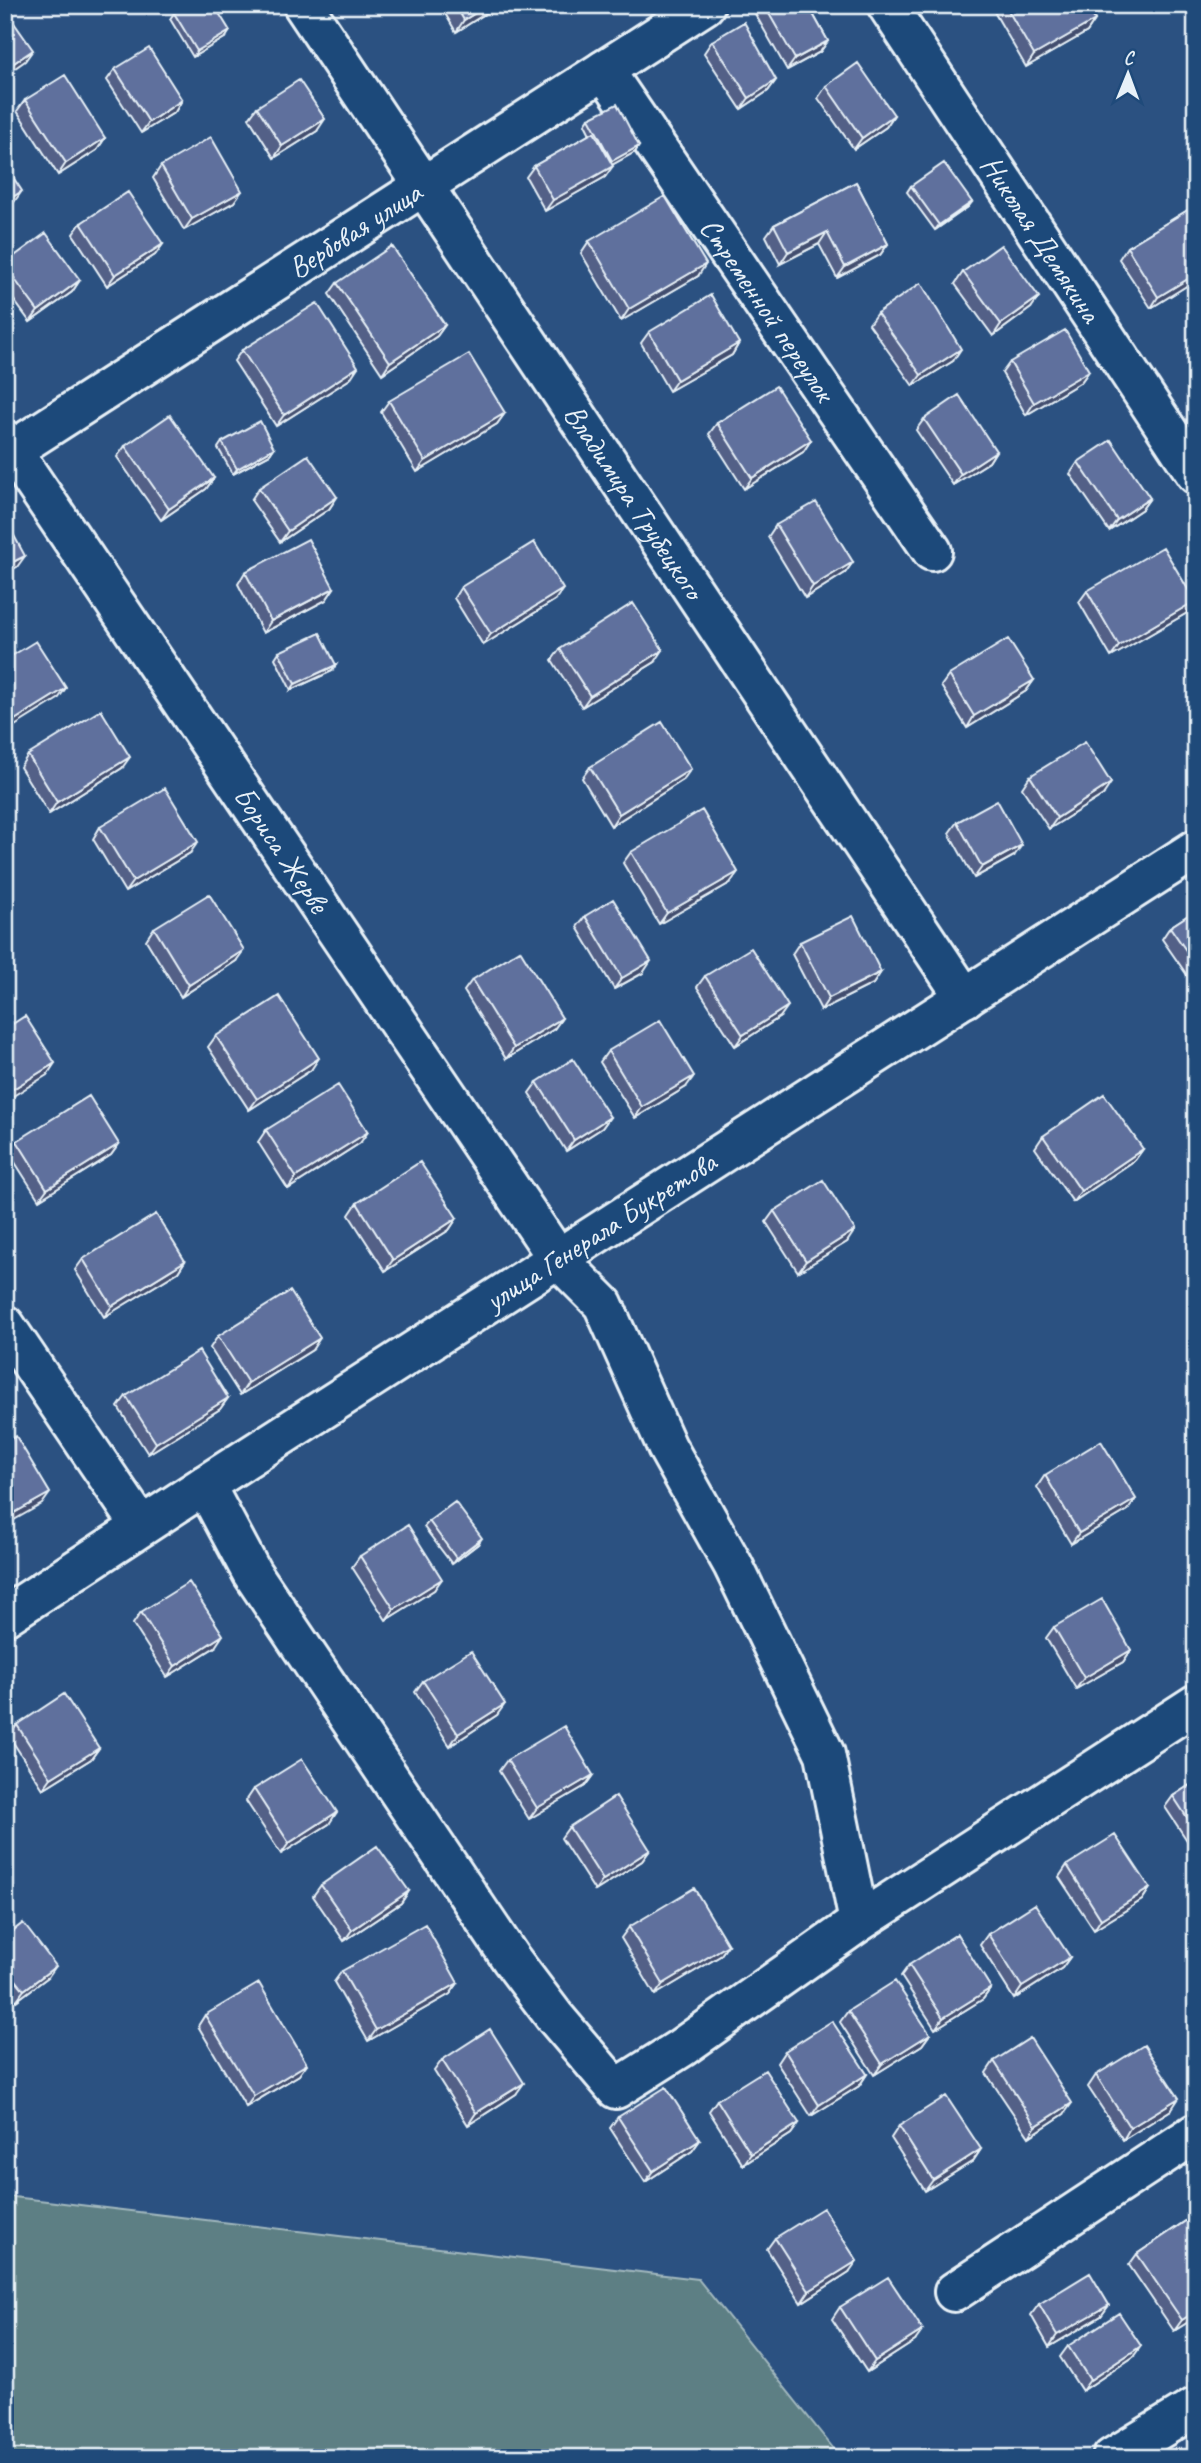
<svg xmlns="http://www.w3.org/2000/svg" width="1201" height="2463" viewBox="0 0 1201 2463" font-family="Caveat,sans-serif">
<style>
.green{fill:#5d7f84;stroke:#a2b8be;stroke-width:2}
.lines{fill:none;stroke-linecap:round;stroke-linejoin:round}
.minor-casing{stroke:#e8f1f8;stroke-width:44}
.minor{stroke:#1f4a7a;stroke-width:38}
.wall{fill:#526087;stroke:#e8f1f8;stroke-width:2}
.shaded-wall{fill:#424e6e;stroke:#e8f1f8;stroke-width:2}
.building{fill:#5f709d;stroke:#e8f1f8;stroke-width:2}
.labels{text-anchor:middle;stroke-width:5;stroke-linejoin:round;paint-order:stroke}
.street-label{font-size:30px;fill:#e8f1f8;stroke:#1f4a7a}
</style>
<rect width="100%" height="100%" fill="#2b5181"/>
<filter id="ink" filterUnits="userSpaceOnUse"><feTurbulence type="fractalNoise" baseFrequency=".0143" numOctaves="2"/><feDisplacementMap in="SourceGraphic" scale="14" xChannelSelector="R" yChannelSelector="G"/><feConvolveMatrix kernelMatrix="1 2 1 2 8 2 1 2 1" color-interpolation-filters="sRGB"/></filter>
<g filter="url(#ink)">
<!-- green -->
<path class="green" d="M5,2196L698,2279L841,2458H5Z"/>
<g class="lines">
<defs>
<g id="minor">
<path id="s1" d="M303,5L965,998"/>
<path id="s2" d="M887,5L1196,474"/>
<path id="s3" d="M604,70L932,551"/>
<path id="s4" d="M5,440L558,1259L603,1304L667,1447L733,1565L825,1754L859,1922"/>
<path id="s5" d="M5,455L705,5"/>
<path d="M5,1325L141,1526"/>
<path d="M205,1485L252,1573L511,1959L554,2016L616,2089L681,2048L859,1922L1196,1704"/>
<path id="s6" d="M5,1616L205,1485L1196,849"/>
<path d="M954,2292L1196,2133"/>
<path d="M1112,2458L1196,2407"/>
</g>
</defs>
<!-- minor casing -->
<use href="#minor" class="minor-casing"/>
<!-- minor -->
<use href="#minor" class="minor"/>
</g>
<!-- wall -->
<path class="wall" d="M440,5H499L456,32Z
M758,5H808L828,41L820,52L787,70L754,12Z
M997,5H1086L1095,20L1087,32L1026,67L993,10Z
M174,13L226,37L193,57L170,19Z
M712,41L776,80L768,91L741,109L704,53Z
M115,69L182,100L175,112L141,133L107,80Z
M826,86L894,115L886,127L854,149L818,98Z
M25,100L105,138L97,150L58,175L17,111Z
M257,107L317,131L274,158L249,118Z
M589,118L639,146L635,152L612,165L605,177L545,211L526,177L534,166L590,134L585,124Z
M161,166L234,202L184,230L153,178Z
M856,182L888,244L880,255L837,278L819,244L780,264L766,236L774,225Z
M911,186L972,202L968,207L935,230L907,192Z
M1196,205V280L1151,308L1119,259L1127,247Z
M81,223L163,244L155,255L107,286L73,234Z
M589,241L698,276L621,321L581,253Z
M5,263L80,280L72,292L30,322L5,288Z
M963,272L1031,308L993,336L955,284Z
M337,283L445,325L437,336L382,374L329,294Z
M877,313L953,361L913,386L869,324Z
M649,332L739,343L732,355L669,391L641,343Z
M242,350L350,379L276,426L234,361Z
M1010,362L1089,371L1081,382L1026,415L1002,373Z
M389,401L505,413L497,424L417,472L381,412Z
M924,419L996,451L989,462L953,485L916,430Z
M717,423L811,440L803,452L744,489L709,434Z
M222,442L274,448L270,454L233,474L218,448Z
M125,446L214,478L206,489L161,520L117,457Z
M1078,462L1150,498L1142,509L1109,531L1070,474Z
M259,488L337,497L329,509L280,542L251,500Z
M776,525L853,562L845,573L805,598L768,537Z
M245,572L334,588L326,600L263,633L238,584Z
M461,587L555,600L483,645L454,598Z
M1087,591L1187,613L1111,657L1079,602Z
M560,649L655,662L582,707L552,660Z
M279,652L332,671L291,690L275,658Z
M949,675L1034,680L1026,691L967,728L941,686Z
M28,755L122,768L49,814L20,767Z
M590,767L683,780L611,826L582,778Z
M1030,776L1103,795L1049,829L1022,788Z
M957,822L1014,856L974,878L949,833Z
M100,827L190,853L125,892L93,839Z
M631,852L730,883L659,924L623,863Z
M1196,910V988L1162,939L1170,927Z
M585,916L643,973L614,989L577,927Z
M154,928L236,961L181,997L146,940Z
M800,942L881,972L873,984L821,1010L792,954Z
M705,976L780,1017L735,1046L697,987Z
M472,980L562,1018L554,1029L506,1059L464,991Z
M216,1036L311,1070L249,1110L208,1047Z
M608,1051L686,1087L635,1118L600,1062Z
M537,1082L610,1117L602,1128L566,1151L529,1093Z
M266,1130L360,1143L288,1189L258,1142Z
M1043,1136L1143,1149L1135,1160L1073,1202L1035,1148Z
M17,1141L119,1144L111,1155L39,1200L9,1153Z
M357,1203L457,1218L449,1230L385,1271L349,1215Z
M774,1211L847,1242L798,1272L766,1222Z
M83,1259L185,1261L178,1272L104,1317L75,1270Z
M218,1336L312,1350L240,1395L210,1348Z
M126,1396L228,1398L220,1409L148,1454L118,1407Z
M1045,1475L1128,1510L1071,1544L1037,1487Z
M429,1521L478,1544L452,1564L424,1527Z
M360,1556L434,1590L386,1620L352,1567Z
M141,1612L215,1647L167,1677L133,1624Z
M1054,1627L1131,1650L1123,1662L1076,1689L1046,1638Z
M423,1681L497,1715L450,1746L415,1692Z
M17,1725L99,1748L91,1759L43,1789L9,1736Z
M507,1760L593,1775L585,1786L529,1819L499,1771Z
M1196,1781V1854L1165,1807L1173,1796Z
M254,1789L329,1824L281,1854L246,1801Z
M569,1827L650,1850L642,1861L595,1891L561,1838Z
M1067,1865L1150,1888L1142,1900L1094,1930L1059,1877Z
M321,1885L409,1891L401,1903L344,1941L313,1896Z
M629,1927L728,1945L720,1956L655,1995L621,1938Z
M988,1934L1070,1957L1062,1968L1014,1999L980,1945Z
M5,1937L48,1977L16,2001L5,1987Z
M909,1965L991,1988L983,1999L935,2029L901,1976Z
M342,1971L458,1983L450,1994L368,2041L334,1982Z
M848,2011L930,2034L922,2045L874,2075L840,2022Z
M205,2015L299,2075L246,2107L198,2026Z
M785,2051L867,2074L859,2086L811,2116L777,2063Z
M442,2060L516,2094L468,2125L434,2071Z
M994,2061L1064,2114L1029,2137L986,2073Z
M1096,2075L1171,2110L1123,2140L1088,2087Z
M717,2100L799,2123L791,2134L743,2165L709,2111Z
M618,2117L700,2140L692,2151L645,2182L610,2128Z
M899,2126L981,2149L973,2161L925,2191L891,2138Z
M1196,2214V2317L1174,2331L1129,2265L1137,2254Z
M775,2238L849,2272L801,2303L767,2249Z
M1039,2304L1109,2305L1101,2316L1049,2347L1031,2315Z
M840,2307L915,2341L867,2372L832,2319Z
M1068,2346L1133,2357L1082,2391L1060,2357Z"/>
<!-- shaded-wall -->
<path class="shaded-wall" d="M488,5H499L456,32L464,20Z
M1095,20L1087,32L1026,67L1034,55Z
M230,31L226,37L193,57L197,51Z
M828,41L820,52L787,70L795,59Z
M33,50L25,61L5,75V69Z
M776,80L768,91L741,109L749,98Z
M182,100L175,112L141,133L149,122Z
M894,115L886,127L854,149L862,138Z
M325,119L317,131L274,158L282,146Z
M105,138L97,150L58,175L66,163Z
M639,146L635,152L608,167L612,161Z
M613,166L605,177L545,211L553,200Z
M22,191L14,202L5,208V202Z
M242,191L234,202L184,230L192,219Z
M972,202L968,207L935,230L939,225Z
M827,232L819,244L780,264L788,252Z
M163,244L155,255L107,286L115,275Z
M888,244L880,255L837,278L845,267Z
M706,264L698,276L621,321L629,309Z
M1196,274V280L1151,308L1158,297Z
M80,280L72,292L30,322L38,311Z
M1039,297L1031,308L993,336L1001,324Z
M445,325L437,336L382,374L390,362Z
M739,343L732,355L669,391L677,380Z
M961,349L953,361L913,386L921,375Z
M358,367L350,379L276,426L284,415Z
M1089,371L1081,382L1026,415L1034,403Z
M505,413L497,424L417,472L425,461Z
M811,440L803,452L744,489L752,478Z
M274,448L270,454L233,474L237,469Z
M996,451L989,462L953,485L961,474Z
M214,478L206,489L161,520L169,509Z
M337,497L329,509L280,542L288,531Z
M1150,498L1142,509L1109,531L1117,520Z
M25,556L17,567L5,573V566Z
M853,562L845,573L805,598L813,586Z
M334,588L326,600L263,633L271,621Z
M563,589L555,600L483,645L491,634Z
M1195,601L1187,613L1111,657L1119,646Z
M663,650L655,662L582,707L590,696Z
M336,665L332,671L291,690L295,684Z
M1034,680L1026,691L967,728L974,716Z
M66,688L58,699L5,732V726Z
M130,757L122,768L49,814L57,802Z
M691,769L683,780L611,826L619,814Z
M1111,783L1103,795L1049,829L1057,818Z
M198,842L190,853L125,892L133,881Z
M1022,845L1014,856L974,878L982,867Z
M738,872L730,883L659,924L667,913Z
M244,950L236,961L181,997L189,985Z
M651,961L643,973L614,989L622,978Z
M881,972L873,984L821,1010L829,998Z
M788,1006L780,1017L735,1046L743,1035Z
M562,1018L554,1029L506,1059L514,1048Z
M319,1058L311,1070L249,1110L257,1099Z
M55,1063L47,1075L5,1101V1094Z
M694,1076L686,1087L635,1118L642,1107Z
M610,1117L602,1128L566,1151L574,1140Z
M368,1132L360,1143L288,1189L296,1177Z
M119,1144L111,1155L39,1200L47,1189Z
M1143,1149L1135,1160L1073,1202L1081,1191Z
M457,1218L449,1230L385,1271L393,1260Z
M855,1230L847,1242L798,1272L806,1261Z
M185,1261L178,1272L104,1317L112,1306Z
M320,1338L312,1350L240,1395L248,1383Z
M228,1398L220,1409L148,1454L156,1443Z
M50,1493L42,1504L5,1525V1518Z
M1136,1499L1128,1510L1071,1544L1079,1533Z
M482,1538L478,1544L452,1564L456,1558Z
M442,1579L434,1590L386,1620L394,1609Z
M223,1635L215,1647L167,1677L175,1666Z
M1131,1650L1123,1662L1076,1689L1084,1678Z
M505,1704L497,1715L450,1746L458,1734Z
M99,1748L91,1759L43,1789L51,1778Z
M593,1775L585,1786L529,1819L537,1808Z
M337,1812L329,1824L281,1854L289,1843Z
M650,1850L642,1861L595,1891L603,1880Z
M1150,1888L1142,1900L1094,1930L1101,1919Z
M409,1891L401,1903L344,1941L352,1930Z
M728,1945L720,1956L655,1995L663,1984Z
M1070,1957L1062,1968L1014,1999L1022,1987Z
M56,1966L48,1977L16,2001L24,1990Z
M458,1983L450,1994L368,2041L376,2030Z
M991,1988L983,1999L935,2029L943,2018Z
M930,2034L922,2045L874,2075L882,2064Z
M307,2064L299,2075L246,2107L254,2096Z
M867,2074L859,2086L811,2116L819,2105Z
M524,2083L516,2094L468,2125L476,2113Z
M1179,2098L1171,2110L1123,2140L1130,2128Z
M1072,2103L1064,2114L1029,2137L1036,2126Z
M799,2123L791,2134L743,2165L751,2154Z
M700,2140L692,2151L645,2182L653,2171Z
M981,2149L973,2161L925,2191L933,2180Z
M857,2261L849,2272L801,2303L809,2291Z
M1109,2305L1101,2316L1049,2347L1057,2335Z
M1196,2311V2317L1174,2331L1182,2320Z
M923,2330L915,2341L867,2372L875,2361Z
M1141,2346L1133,2357L1082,2391L1090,2380Z"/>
<!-- building -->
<path class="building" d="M188,5H214L230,31L197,51L174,13Z
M455,5H488L464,20Z
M764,5H808L828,41L795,59Z
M1005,5H1086L1095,20L1034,55Z
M5,10L33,50L5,69Z
M744,22L776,80L749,98L712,41Z
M149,48L182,100L149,122L115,69Z
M858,63L894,115L862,138L826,86Z
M65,75L105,138L66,163L25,100Z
M299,80L325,119L282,146L257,107Z
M617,104L639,146L612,161L589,118Z
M594,132L613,166L553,200L534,166Z
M211,137L242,191L192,219L161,166Z
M944,163L972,202L939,225L911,186Z
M5,165L22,191L5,202Z
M856,182L888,244L845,267L827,232L788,252L774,225Z
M128,192L163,244L115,275L81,223Z
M665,196L706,264L629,309L589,241Z
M1196,205V274L1158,297L1127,247Z
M46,233L80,280L38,311L5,266V263Z
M1001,245L1039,297L1001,324L963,272Z
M392,246L445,325L390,362L337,283Z
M921,283L961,349L921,375L877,313Z
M711,295L739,343L677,380L649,332Z
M317,303L358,367L284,415L242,350Z
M1065,330L1089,371L1034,403L1010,362Z
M469,354L505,413L425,461L389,401Z
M776,386L811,440L752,478L717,423Z
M959,395L996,451L961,474L924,419Z
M170,415L214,478L169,509L125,446Z
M260,421L274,448L237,469L222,442Z
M1111,440L1150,498L1117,520L1078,462Z
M308,455L337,497L288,531L259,488Z
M816,502L853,562L813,586L776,525Z
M5,519L25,556L5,566Z
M308,539L334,588L271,621L245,572Z
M534,542L563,589L491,634L461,587Z
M1163,547L1195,601L1119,646L1087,591Z
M633,603L663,650L590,696L560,649Z
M320,633L336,665L295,684L279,652Z
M1008,639L1034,680L974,716L949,675Z
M36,641L66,688L5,726V660Z
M101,710L130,757L57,802L28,755Z
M662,722L691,769L619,814L590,767Z
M1085,742L1111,783L1057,818L1030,776Z
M165,788L198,842L133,881L100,827Z
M997,800L1022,845L982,867L957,822Z
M702,810L738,872L667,913L631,852Z
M209,894L244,950L189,985L154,928Z
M613,899L651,961L622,978L585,916Z
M1196,910V965L1170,927Z
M853,916L881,972L829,998L800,942Z
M751,948L788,1006L743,1035L705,976Z
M520,950L562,1018L514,1048L472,980Z
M279,996L319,1058L257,1099L216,1036Z
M25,1016L55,1063L5,1094V1029Z
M660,1020L694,1076L642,1107L608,1051Z
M573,1059L610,1117L574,1140L537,1082Z
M338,1085L368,1132L296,1177L266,1130Z
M1104,1094L1143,1149L1081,1191L1043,1136Z
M89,1096L119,1144L47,1189L17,1141Z
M420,1162L457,1218L393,1260L357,1203Z
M823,1180L855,1230L806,1261L774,1211Z
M156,1214L185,1261L112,1306L83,1259Z
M290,1291L320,1338L248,1383L218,1336Z
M199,1351L228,1398L156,1443L126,1396Z
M16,1436L50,1493L5,1518V1442Z
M1101,1441L1136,1499L1079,1533L1045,1475Z
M455,1502L482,1538L456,1558L429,1521Z
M408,1525L442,1579L394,1609L360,1556Z
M189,1582L223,1635L175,1666L141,1612Z
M1102,1599L1131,1650L1084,1678L1054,1627Z
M471,1651L505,1704L458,1734L423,1681Z
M64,1694L99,1748L51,1778L17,1725Z
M564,1726L593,1775L537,1808L507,1760Z
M302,1759L337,1812L289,1843L254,1789Z
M1196,1781V1831L1173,1796Z
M616,1796L650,1850L603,1880L569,1827Z
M1115,1835L1150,1888L1101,1919L1067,1865Z
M377,1846L409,1891L352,1930L321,1885Z
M694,1888L728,1945L663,1984L629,1927Z
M1035,1904L1070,1957L1022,1987L988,1934Z
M23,1923L56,1966L24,1990L5,1966V1937Z
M425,1924L458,1983L376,2030L342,1971Z
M957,1934L991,1988L943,2018L909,1965Z
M895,1981L930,2034L882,2064L848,2011Z
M259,1983L307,2064L254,2096L205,2015Z
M832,2021L867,2074L819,2105L785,2051Z
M490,2029L524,2083L476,2113L442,2060Z
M1030,2038L1072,2103L1036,2126L994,2061Z
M1144,2045L1179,2098L1130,2128L1096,2075Z
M765,2070L799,2123L751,2154L717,2100Z
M666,2087L700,2140L653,2171L618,2117Z
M946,2096L981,2149L933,2180L899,2126Z
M823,2208L857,2261L809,2291L775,2238Z
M1196,2214V2311L1182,2320L1137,2254Z
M1090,2273L1109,2305L1057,2335L1039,2304Z
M888,2277L923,2330L875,2361L840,2307Z
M1119,2313L1141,2346L1090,2380L1068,2346Z"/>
</g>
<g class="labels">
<!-- street labels -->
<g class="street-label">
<text dy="10" stroke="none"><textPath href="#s5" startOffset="416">Вербовая улица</textPath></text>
<text dy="10" stroke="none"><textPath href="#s2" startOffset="280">Николая Демякина</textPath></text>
<text dy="10" stroke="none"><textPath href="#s3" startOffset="290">Стременной переулок</textPath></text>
<text dy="10" stroke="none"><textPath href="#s1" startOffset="597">Владимира Трубецкого</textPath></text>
<text dy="10" stroke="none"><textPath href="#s4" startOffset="494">Бориса Жерве</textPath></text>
<text dy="10" stroke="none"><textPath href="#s6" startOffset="709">улица Генерала Букретова</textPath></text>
</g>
</g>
<!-- margin -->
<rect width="1201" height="2463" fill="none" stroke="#1f4a7a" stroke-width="28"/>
<rect x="14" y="14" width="1173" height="2435" fill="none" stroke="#e8f1f8" stroke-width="2.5" filter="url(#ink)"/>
<!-- north arrow -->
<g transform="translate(1128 74) rotate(1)" stroke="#1f4a7a" stroke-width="5" paint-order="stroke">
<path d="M0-5L12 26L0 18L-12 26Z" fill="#e8f1f8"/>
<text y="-10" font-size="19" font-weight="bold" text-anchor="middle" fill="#e8f1f8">С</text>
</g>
</svg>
